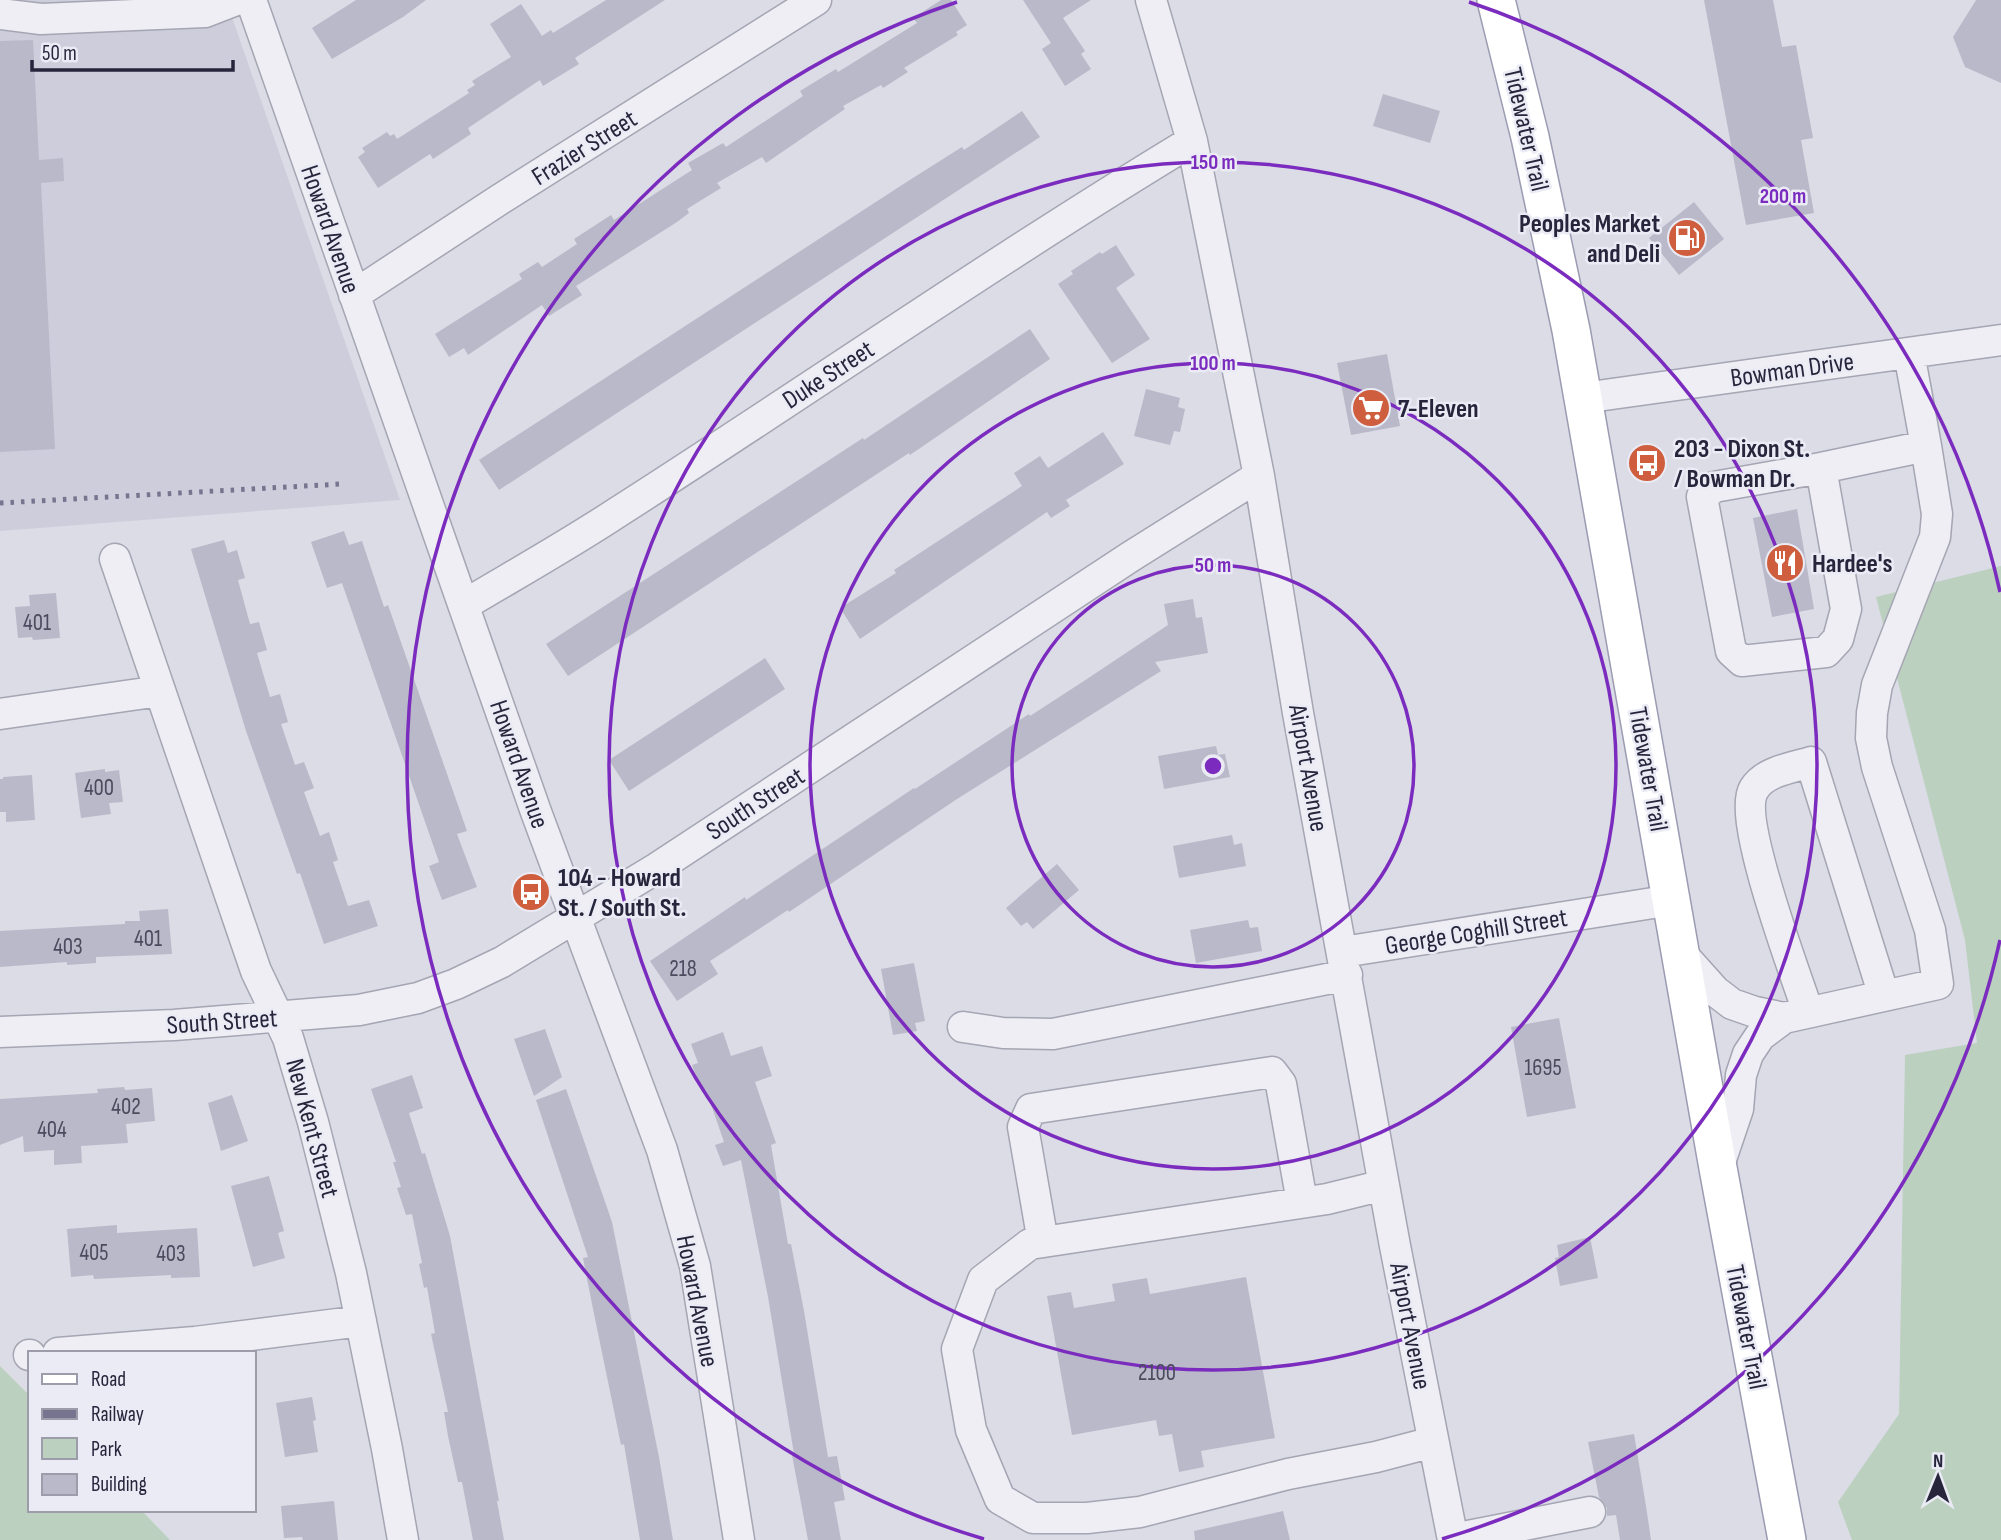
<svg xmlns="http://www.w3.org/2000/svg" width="2001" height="1540" viewBox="0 0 2001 1540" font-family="'Sofia Sans Condensed',sans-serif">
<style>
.built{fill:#cdcddb}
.green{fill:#bcd0bf}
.building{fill:#b9b9c9}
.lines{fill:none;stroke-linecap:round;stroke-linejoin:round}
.minor-casing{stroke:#a5a5b3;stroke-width:33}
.major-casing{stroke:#9b9bb2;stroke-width:40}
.minor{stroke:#eeeef4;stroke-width:30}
.major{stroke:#fff;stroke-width:37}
.rail{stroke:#75758f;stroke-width:5;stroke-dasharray:3.5 7;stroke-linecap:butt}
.ring{fill:none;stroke:#7b2cbf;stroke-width:3.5}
.labels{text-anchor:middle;stroke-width:5;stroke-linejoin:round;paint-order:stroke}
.number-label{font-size:23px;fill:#4b4a5f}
.street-label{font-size:26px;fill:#26253c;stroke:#eaebf4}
.poi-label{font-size:26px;font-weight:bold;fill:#26253c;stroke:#eaebf4;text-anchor:start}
.centre{fill:#7b2cbf;stroke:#eaebf4;stroke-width:3.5}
.ring-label{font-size:21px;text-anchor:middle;font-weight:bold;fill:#7b2cbf;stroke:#eaebf4;stroke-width:5;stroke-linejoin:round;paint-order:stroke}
</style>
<rect width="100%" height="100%" fill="#dbdce6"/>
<!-- built -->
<path class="built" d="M0,0H226L400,500L0,531Z"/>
<!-- green -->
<path class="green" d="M2001,566V1540H1852L1838,1502L1899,1414L1905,1055L1977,1043L1965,940L1876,597Z
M0,1366L30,1396V1510H141L170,1540H0Z"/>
<!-- building -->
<path class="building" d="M356,0H426L403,17L332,59L312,28Z
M606,0H665L575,58L579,64L543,86L540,80L468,128L471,134L433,159L430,154L378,188L358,157L365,152L362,148L387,132L390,136L394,134L397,139L469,93L467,90L475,85L472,81L511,57L490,24L521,4L542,36L551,30L553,33Z
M941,0H951L967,25L956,32L958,35L904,68L908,72L883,88L881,85L843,106L845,109L766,163L762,157L717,183L721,188L687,209L689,213L677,222L576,286L582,295L549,316L542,305L468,355L464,348L449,357L435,334L522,279L519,274L538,262L542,267L577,244L574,239L611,215L614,220L692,170L688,163L723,143L726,147L803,96L800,91L836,69L838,72L917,23L913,18Z
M1023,0H1091L1063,18L1085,51L1081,54L1091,69L1065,86L1042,49L1051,43Z
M1704,0H1773L1782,47L1796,45L1813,138L1801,140L1814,213L1746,225Z
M1976,0H2001V83L1965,67L1953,37Z
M33,40L39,160L63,158L64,181L41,183L55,449L0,452V41Z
M1383,94L1440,111L1430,143L1373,126Z
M1022,111L1040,137L499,490L479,460L905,183L962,147L964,150Z
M1694,202L1724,239L1679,275L1649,238Z
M1116,245L1135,275L1116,288L1150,339L1112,363L1058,284L1073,274L1071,271L1100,252L1102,254Z
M1030,329L1050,359L910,455L909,453L851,491L568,676L546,644L863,438L864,440Z
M1387,354L1400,426L1351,435L1337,363Z
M1146,389L1180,398L1178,407L1185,409L1180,432L1174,431L1170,445L1134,436Z
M1103,432L1124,464L1066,500L1070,506L1051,518L1047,512L860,639L840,608L896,573L894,570L1022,486L1014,473L1040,456L1048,468Z
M1797,509L1814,609L1772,617L1753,518Z
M344,531L349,545L362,541L384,607L388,605L467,831L457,834L477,887L442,900L429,866L439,862L342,583L327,588L311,542Z
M224,540L228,553L237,550L245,578L238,580L250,624L259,622L267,650L257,653L270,697L280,694L288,722L281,724L295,765L304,762L314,788L304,792L320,836L329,832L338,860L333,862L348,906L369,900L378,926L324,944L300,873L297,874L246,731L191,549Z
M56,593L60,638L33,640L32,637L18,638L15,607L30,606L29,595Z
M1193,599L1196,618L1202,617L1208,653L1155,662L1161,671L957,799L789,912L788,910L710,961L718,974L677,1001L650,961L745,897L746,900L914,788L915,789L1029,714L1030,716L1087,679L1168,625L1164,604Z
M765,658L785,689L629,791L609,760Z
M1216,746L1218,755L1225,754L1230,777L1164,789L1158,756Z
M105,769V772L119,770L123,802L109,803L111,814L81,818L75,773Z
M32,775L35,820L6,822V812H0V779H3V777Z
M1232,835L1234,845L1242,843L1246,866L1179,878L1173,846Z
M1057,864L1079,890L1033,929L1027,922L1021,926L1006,908Z
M168,909L172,954L96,957V963L67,965V962L0,967V931L125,924V921H140L139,911Z
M1248,920L1250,928L1258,927L1262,951L1196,963L1190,930Z
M914,963L925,1021L915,1023L917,1031L893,1035L881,969Z
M1559,1018L1576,1108L1527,1117L1511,1027Z
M545,1029L562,1077L534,1096L514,1039Z
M723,1032L731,1056L762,1046L772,1076L755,1082L776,1143L771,1145L788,1244H791L804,1311L828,1457L837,1456L845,1500L834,1502L841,1540H808L792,1455L794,1454L768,1297L741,1160L723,1166L715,1145L724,1142L706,1090L702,1092L692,1065L698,1063L691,1044Z
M412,1075L423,1108L409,1113L422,1154L425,1153L450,1236L499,1501H497L504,1540H473L462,1482H458L448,1436L444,1412H448L431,1334L435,1333L427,1287L424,1288L419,1264L422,1263L412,1214L406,1215L397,1188L401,1187L393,1162H396L371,1089Z
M124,1087L125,1090L152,1088L155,1121L126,1124L128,1143L81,1146L82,1163L54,1165V1150L24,1152L23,1136L0,1145V1099L98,1093L97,1089Z
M566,1089L612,1222L659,1457L673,1540H640L624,1444L621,1445L592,1304L583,1258L588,1257L536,1100Z
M232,1095L248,1141L221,1151L208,1103Z
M269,1176L284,1231L278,1233L285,1258L253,1267L231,1186Z
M117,1225V1233L197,1228L200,1277L171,1278V1275L94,1279L93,1275L71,1277L67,1229Z
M1590,1237L1598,1278L1560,1286L1555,1258L1559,1257L1557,1245Z
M1246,1277L1275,1438L1201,1451L1204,1467L1179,1472L1172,1434L1159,1436L1156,1420L1072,1435L1047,1296L1071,1292L1074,1308L1115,1301L1112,1284L1147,1278L1150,1294Z
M312,1397L316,1420L313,1421L318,1452L285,1457L276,1403Z
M1634,1434L1646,1506L1651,1540H1620L1616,1515L1607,1516V1508L1599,1497L1588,1442Z
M334,1501L338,1540H303L302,1537L284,1538L281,1506Z
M1283,1511L1290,1540H1195L1194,1531Z"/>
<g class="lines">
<defs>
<path id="minor" d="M251,0L536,812L662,1150L695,1266L739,1540
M1151,0L1192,141L1259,476L1298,713L1395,1246L1453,1540
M0,14L41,19L205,12L236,0
M354,295L499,200L816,0
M1583,398L2001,340
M1821,468L1846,609L1838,639L1826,652L1742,661L1731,651L1702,497L1714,487L1821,468L1926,446L1909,353
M115,559L256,971L288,1038L313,1122L351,1273L387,1449L403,1540
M464,605C516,574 568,545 618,512C810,389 997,259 1192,141
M0,714L160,691
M1343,952L1672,900
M1681,953L1715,991L1732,1004L1755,1012L1784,1018L1938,984L1930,930L1877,767L1871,738L1872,713L1877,685L1935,537L1937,514L1926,446
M1808,1012C1796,975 1736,818 1754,789C1765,771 1792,768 1811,762L1884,996
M963,1027L1003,1033L1053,1034L1347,975
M0,1032L174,1025L359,1010L418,998L456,984L502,962L657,868L1130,557L1259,476
M1718,1168L1738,1109L1741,1075L1748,1054L1760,1036L1784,1018
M1384,1185L1327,1199L1030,1244L983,1280L957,1349L971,1430L1000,1499L1033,1518H1087L1140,1512L1288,1474L1376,1457L1433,1442
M1043,1242L1023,1127L1031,1109L1272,1072L1281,1084L1302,1202
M58,1353L195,1342L361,1321
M29,1355H30
M1453,1539L1590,1512"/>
<path id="major" d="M1496,0L1530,137L1571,330L1718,1168L1787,1540"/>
</defs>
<!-- minor casing -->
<use href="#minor" class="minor-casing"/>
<!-- major casing -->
<use href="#major" class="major-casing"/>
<!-- minor -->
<use href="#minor" class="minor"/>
<!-- major -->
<use href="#major" class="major"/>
<!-- rail -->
<path class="rail" d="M0,503L341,484"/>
</g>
<!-- distance rings -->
<g class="ring">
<circle cx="1213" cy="766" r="201"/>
<circle cx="1213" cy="766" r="403"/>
<circle cx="1213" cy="766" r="604"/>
<path d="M2000 940A806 806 0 0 1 1442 1539M984 1539A806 806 0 0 1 957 2M1469 2A806 806 0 0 1 2000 592"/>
</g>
<!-- icons -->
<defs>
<symbol id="fuel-disc" viewBox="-11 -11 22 22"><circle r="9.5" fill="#ce5e3d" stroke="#eaebf4"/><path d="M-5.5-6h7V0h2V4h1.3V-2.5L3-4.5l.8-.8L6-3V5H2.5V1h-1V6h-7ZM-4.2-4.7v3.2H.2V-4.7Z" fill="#fff"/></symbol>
<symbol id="supermarket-disc" viewBox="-11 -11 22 22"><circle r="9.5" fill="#ce5e3d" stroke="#eaebf4"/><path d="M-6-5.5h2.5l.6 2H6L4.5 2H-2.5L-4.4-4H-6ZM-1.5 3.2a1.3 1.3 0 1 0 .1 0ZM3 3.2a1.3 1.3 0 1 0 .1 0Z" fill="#fff"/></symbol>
<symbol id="bus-disc" viewBox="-11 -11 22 22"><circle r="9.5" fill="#ce5e3d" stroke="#eaebf4"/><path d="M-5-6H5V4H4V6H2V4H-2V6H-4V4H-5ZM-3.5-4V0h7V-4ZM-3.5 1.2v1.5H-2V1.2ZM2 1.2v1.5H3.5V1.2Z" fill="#fff"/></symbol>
<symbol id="restaurant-disc" viewBox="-11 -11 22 22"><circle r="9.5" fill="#ce5e3d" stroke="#eaebf4"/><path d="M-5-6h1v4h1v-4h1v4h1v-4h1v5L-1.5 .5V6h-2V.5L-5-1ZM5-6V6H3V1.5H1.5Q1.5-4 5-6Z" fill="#fff"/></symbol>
</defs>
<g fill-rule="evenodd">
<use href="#fuel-disc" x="1665" y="216" width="44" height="44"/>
<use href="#supermarket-disc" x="1349" y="386" width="44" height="44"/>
<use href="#bus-disc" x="1625" y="441" width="44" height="44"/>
<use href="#restaurant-disc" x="1763" y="541" width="44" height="44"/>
<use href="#bus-disc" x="509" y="870" width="44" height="44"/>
</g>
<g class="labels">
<!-- number labels -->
<g class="number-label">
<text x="37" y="630">401</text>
<text x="99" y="795">400</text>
<text x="148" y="946">401</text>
<text x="68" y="954">403</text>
<text x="683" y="976">218</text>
<text x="1543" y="1075">1695</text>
<text x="126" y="1114">402</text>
<text x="52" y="1137">404</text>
<text x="94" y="1260">405</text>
<text x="171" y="1261">403</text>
<text x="1157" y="1380">2100</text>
</g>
<!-- street labels -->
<g class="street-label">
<text transform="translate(1527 129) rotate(77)" y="9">Tidewater Trail</text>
<text transform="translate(584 147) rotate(-32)" y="9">Frazier Street</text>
<text transform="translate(331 229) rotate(71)" y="9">Howard Avenue</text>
<text transform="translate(1792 369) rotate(-8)" y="9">Bowman Drive</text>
<text transform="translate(828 374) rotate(-33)" y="9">Duke Street</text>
<text transform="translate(520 764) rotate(71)" y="9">Howard Avenue</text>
<text transform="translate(1309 768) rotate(80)" y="9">Airport Avenue</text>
<text transform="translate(1649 769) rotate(80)" y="9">Tidewater Trail</text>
<text transform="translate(755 803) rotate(-33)" y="9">South Street</text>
<text transform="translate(1476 931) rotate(-9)" y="9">George Coghill Street</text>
<text transform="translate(222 1021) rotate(-4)" y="9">South Street</text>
<text transform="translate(313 1128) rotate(75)" y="9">New Kent Street</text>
<text transform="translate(698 1301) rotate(79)" y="9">Howard Avenue</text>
<text transform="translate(1411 1326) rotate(79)" y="9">Airport Avenue</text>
<text transform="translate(1747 1327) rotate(79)" y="9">Tidewater Trail</text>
</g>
<!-- poi labels -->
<g class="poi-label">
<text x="1660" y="232" text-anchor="end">Peoples Market<tspan x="1660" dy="30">and Deli</tspan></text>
<text x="1398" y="417">7-Eleven</text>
<text x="1674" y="457">203 - Dixon St.<tspan x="1674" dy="30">/ Bowman Dr.</tspan></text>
<text x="1812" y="572">Hardee's</text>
<text x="558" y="886">104 - Howard<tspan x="558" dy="30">St. / South St.</tspan></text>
</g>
</g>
<circle cx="1213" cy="766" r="10" class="centre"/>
<g class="ring-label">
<text x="1213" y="169">150 m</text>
<text x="1783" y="203">200 m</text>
<text x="1213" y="370">100 m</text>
<text x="1213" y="572">50 m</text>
</g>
<!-- legend -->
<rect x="28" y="1351" width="228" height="161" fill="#eaebf4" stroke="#9c9caa" stroke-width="2"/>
<rect x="42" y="1374" width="35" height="10" fill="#ffffff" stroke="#9c9caa" stroke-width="2"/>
<text x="91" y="1386" font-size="21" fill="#26253c">Road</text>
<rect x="42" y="1409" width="35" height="10" fill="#75758f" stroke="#9c9caa" stroke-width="2"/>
<text x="91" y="1421" font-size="21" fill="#26253c">Railway</text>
<rect x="42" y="1438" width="35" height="21" fill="#bcd0bf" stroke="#9c9caa" stroke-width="2"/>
<text x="91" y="1456" font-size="21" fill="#26253c">Park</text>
<rect x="42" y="1474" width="35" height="21" fill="#b9b9c9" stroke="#9c9caa" stroke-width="2"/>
<text x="91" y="1491" font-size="21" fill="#26253c">Building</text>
<!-- north arrow -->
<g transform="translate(1938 1477) rotate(1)" stroke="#eaebf4" stroke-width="5" paint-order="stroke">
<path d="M0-5L12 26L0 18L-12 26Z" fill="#26253c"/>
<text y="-10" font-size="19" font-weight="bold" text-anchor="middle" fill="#26253c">N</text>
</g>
<!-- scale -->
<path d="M32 60v10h201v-10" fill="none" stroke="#26253c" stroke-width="3.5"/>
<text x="42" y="60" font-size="21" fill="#26253c" stroke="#eaebf4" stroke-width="5" paint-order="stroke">50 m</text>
</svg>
